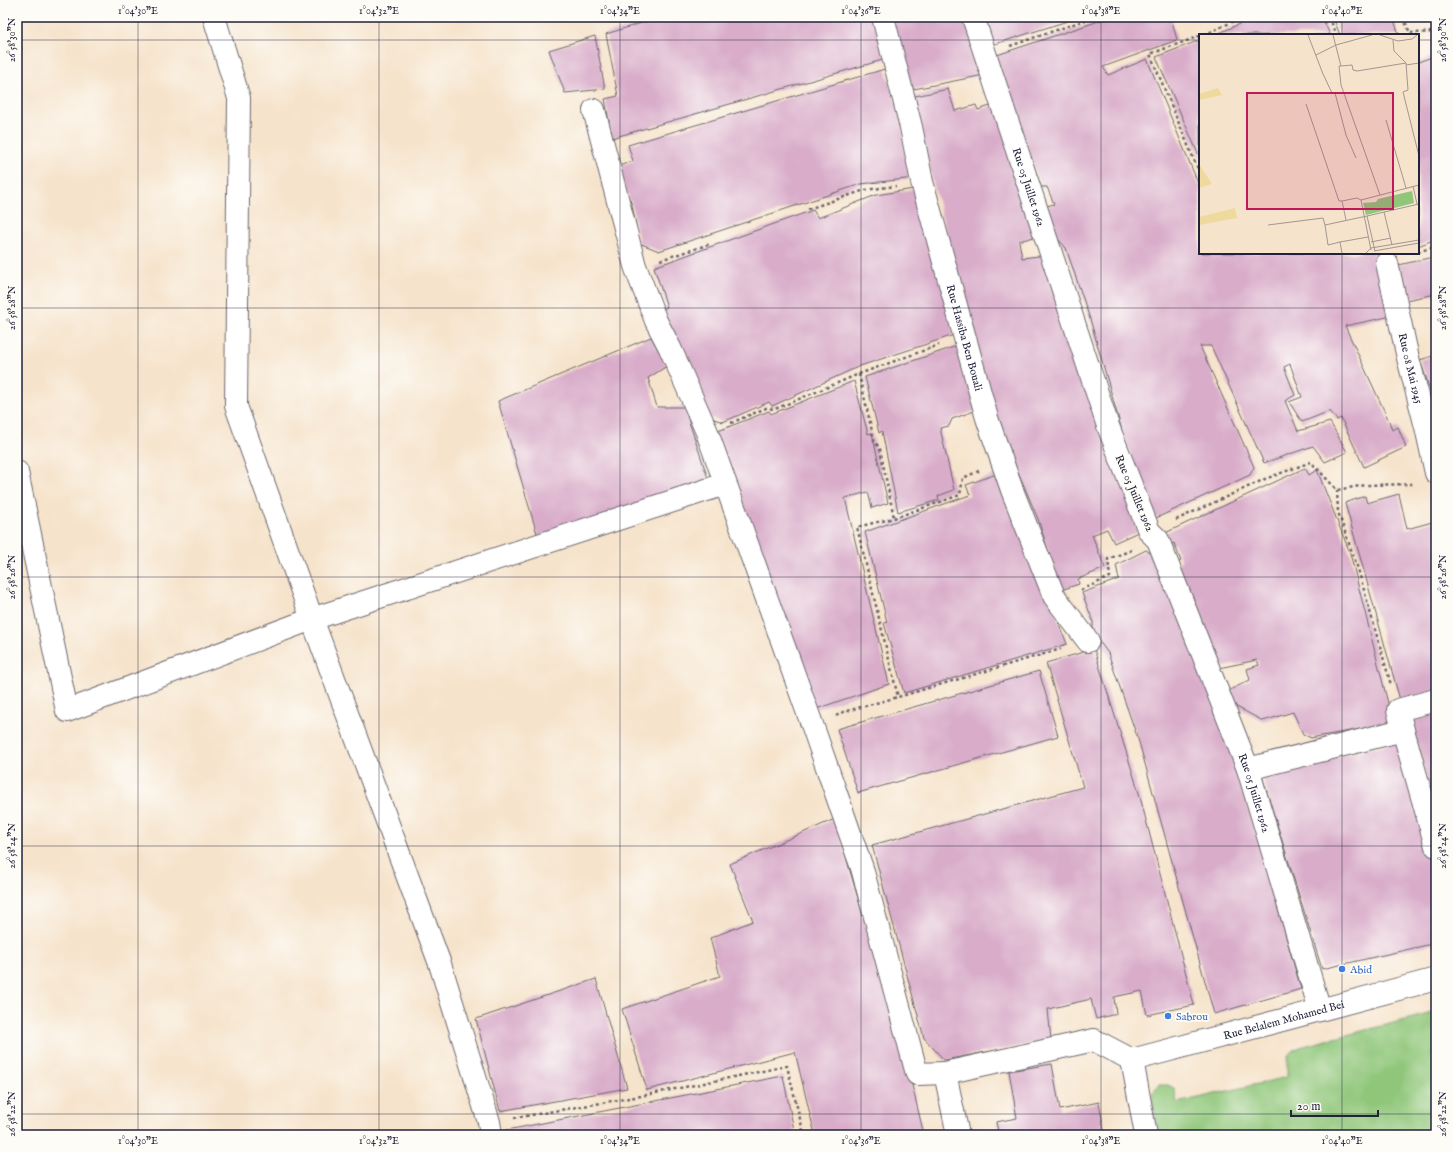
<svg xmlns="http://www.w3.org/2000/svg" width="1453" height="1152" viewBox="0 0 1453 1152" font-family="'IM FELL English',serif">
<style>
.green{fill:#8fc679;stroke:#58745a}
.building{fill:#d9adca}
.lines{fill:none;stroke-linecap:round;stroke-linejoin:round}
.minor-casing{stroke:#6c666d;stroke-width:24}
.path{stroke:#6c666d;stroke-width:2.5;stroke-dasharray:3 3;stroke-linecap:butt}
.minor{stroke:#fff;stroke-width:22}
.ticks{fill:none;stroke:#22223b;stroke-width:1;stroke-opacity:0.45}
.shop-dot{fill:#3f7fe0;stroke:#fdfcf7;stroke-width:1.5}
.labels{text-anchor:middle;stroke-width:3.5;stroke-linejoin:round;paint-order:stroke}
.street-label{font-size:11px;fill:#22223b;stroke:#fdfcf7}
.shop-label{font-size:11px;fill:#366cbe;stroke:#fdfcf7;text-anchor:start}
.inset-road{fill:none;stroke:#a19691;stroke-width:1}
.view{fill:#c2185b;fill-opacity:0.15;stroke:#c2185b;stroke-width:2}
.inset-edge{fill:none;stroke:#22223b;stroke-width:2}
.neatline{fill:none;stroke:#22223b;stroke-width:1.5}
.ticks-label{font-size:10px;text-anchor:middle;fill:#22223b}
</style>
<rect width="100%" height="100%" fill="#fdfcf7"/>
<filter id="ink" filterUnits="userSpaceOnUse"><feTurbulence type="fractalNoise" baseFrequency=".025" numOctaves="2"/><feDisplacementMap in="SourceGraphic" scale="8" xChannelSelector="R" yChannelSelector="G"/><feConvolveMatrix kernelMatrix="1 2 1 2 8 2 1 2 1" color-interpolation-filters="sRGB"/></filter>
<filter id="wash" filterUnits="userSpaceOnUse"><feTurbulence type="fractalNoise" baseFrequency=".012" numOctaves="4" result="noise"/><feDisplacementMap in="SourceGraphic" scale="16" xChannelSelector="R" yChannelSelector="G"/><feGaussianBlur stdDeviation="0.9" result="paint"/><feColorMatrix in="noise" values="0 0 0 0 0 0 0 0 0 0 0 0 0 0 0 0 0 1.4 0 .05"/><feComposite in="paint" operator="in"/></filter>
<g filter="url(#wash)">
<rect width="100%" height="100%" fill="#f6e3cb"/>
<!-- green -->
<path class="green" d="M1436,1012V1135H1159L1152,1100L1153,1092L1160,1085H1168L1174,1088L1177,1103L1287,1077C1288,1061 1283,1055 1300,1047Z"/>
<g id="blocks">
<!-- building -->
<path class="building" d="M661,17H873L886,59L612,138L605,99L618,96L606,34Z
M892,17H965L984,75L909,90Z
M979,17H1080L989,46Z
M1111,17H1171L1177,40L1103,67L1108,75L1147,59L1200,188V253H1382L1378,255L1392,316L1345,326L1389,421L1392,430L1398,427L1406,447L1364,467L1341,418L1337,420L1330,411L1302,422L1289,402L1302,397L1290,364L1284,367L1295,395L1285,401L1298,431L1330,422L1347,452L1325,462L1313,446L1264,463L1211,346H1200L1254,467L1250,475L1154,519L1125,441L1090,319L1066,248L1057,238L1047,206L1054,204L1047,187H1041L1018,119L1015,121L994,56Z
M1255,17H1322L1330,35H1215Z
M1333,17H1393L1399,35H1340Z
M595,36L605,89L565,93L549,50Z
M1200,40V158L1156,57Z
M1435,56L1436,239L1418,246V62Z
M885,69L903,124L905,151L915,178L861,184L659,251L639,243L632,205L616,167L633,161L628,145Z
M948,89L955,111L976,105L978,110L996,104L1042,235L1019,241L1022,258L1048,255L1138,532L1114,543L1107,529L1092,535L1105,568L1078,579L1079,584L1061,590L1038,519L992,410L911,97Z
M920,188L954,335L860,366L772,406L769,402L723,422L708,417L661,310L667,307L654,267L813,210L818,218L876,195Z
M1433,257L1436,272V294L1406,300L1399,265Z
M651,337L667,366L648,378L657,407H684L710,484L538,537L498,401Z
M957,346L977,410L952,419L949,426L940,428L954,490L938,496L939,500L898,512L882,431L879,433L865,377Z
M1436,355V408L1420,360Z
M854,381L868,434L872,433L888,503L872,508L868,492L845,498L889,684L816,709L713,433L769,411L771,414Z
M1305,468L1309,475L1317,470L1350,553L1393,723L1311,738L1303,734L1293,712L1263,721L1235,706L1228,691L1250,680L1247,669L1259,665L1257,660L1219,668L1174,565L1181,561L1174,543L1168,546L1163,534Z
M1002,472L1067,644L904,693L884,623L887,622L865,532L970,495L966,485Z
M1399,494L1407,529L1436,521V692L1400,700L1345,503L1365,496L1367,503Z
M1146,550L1159,559L1223,719L1301,989L1214,1014L1139,742L1108,653L1093,633V621L1082,593L1119,579L1116,565Z
M1094,649L1139,793L1194,1005L1147,1015L1142,991L1114,997L1116,1014L1096,1019L1091,999L1048,1009L1051,1040L944,1060L924,1038L872,845L1083,787L1046,663Z
M1039,671L1058,736L858,793L837,729Z
M1436,709V811L1409,718Z
M1398,741L1436,867V943L1322,969L1262,776Z
M835,819L913,1089L924,1135H815L795,1052L647,1090L622,1009L720,976L710,938L753,921L730,864Z
M596,979L627,1088L500,1111L476,1019Z
M1052,1064L1060,1110L1099,1102L1105,1135H999L996,1122L1017,1118L1009,1071Z
M783,1076L795,1135H502V1131Z"/>
</g>
</g>
<g filter="url(#ink)">
<use href="#blocks" fill-opacity="0" stroke="#6c666d" stroke-width="1"/>
<g class="lines">
<defs>
<g id="minor">
<path d="M214,17L239,98L236,406L312,619L440,964L489,1122L491,1135"/>
<path id="s1" d="M883,17L911,127L922,182L987,418L1012,490L1054,596L1088,641"/>
<path id="s2" d="M973,17L1108,426L1149,531L1158,540L1248,769L1320,1010"/>
<path d="M594,110L635,266L656,321L670,348L707,432L814,730L862,868L917,1074L945,1073"/>
<path id="s3" d="M1387,263L1408,358L1426,427L1436,473"/>
<path d="M17,472L67,711L312,619L725,484"/>
<path d="M1436,700L1398,710L1403,730L1436,846"/>
<path d="M1248,769L1403,730"/>
<path id="s4" d="M1132,1060L1436,979"/>
<path d="M1132,1060L1146,1135"/>
<path d="M958,1135L945,1073L1094,1040L1132,1060"/>
</g>
</defs>
<!-- minor casing -->
<use href="#minor" class="minor-casing"/>
<!-- path -->
<path class="path" d="M1329,17L1337,35
M1403,17L1410,33L1436,32
M1434,33L1436,40
M1204,35L1243,17
M1200,36L1150,54L1200,174
M1010,46L1094,17
M808,209L865,190L896,186
M1418,252L1436,246
M660,260L710,244
M859,374L874,440L880,449L894,518
M731,423L766,408L775,409L859,374L939,345
M979,471L963,478L960,495L894,518L857,527L898,697L1061,649
M1337,490L1338,512L1358,569L1391,685
M1176,520L1265,479L1311,462L1337,490L1366,485L1413,484
M1081,590L1110,577L1108,559L1132,550
M836,716L843,712L898,697
M514,1118L641,1096L787,1066L804,1135"/>
<!-- minor -->
<use href="#minor" class="minor"/>
</g>
</g>
<!-- ticks -->
<path class="ticks" d="M138,17V1135M379,17V1135M620,17V1135M861,17V1135M1101,17V1135M1342,17V35M17,40H1200M1418,40H1436M1342,253V1135M17,308H1436M17,577H1436M17,846H1436M17,1114H1436"/>
<!-- markers -->
<g class="shop-dot">
<circle cx="1342" cy="969" r="4"/>
<circle cx="1168" cy="1016" r="4"/>
</g>
<g class="labels">
<!-- street labels -->
<g class="street-label">
<text dy="4" stroke="none"><textPath href="#s2" startOffset="179">Rue 05 Juillet 1962</textPath></text>
<text dy="4" stroke="none"><textPath href="#s1" startOffset="331">Rue Hassiba Ben Bouali</textPath></text>
<text dy="4" stroke="none"><textPath href="#s3" startOffset="108">Rue 08 Mai 1945</textPath></text>
<text transform="translate(1135 493) rotate(67)" y="4">Rue 05 Juillet 1962</text>
<text dy="4" stroke="none"><textPath href="#s2" startOffset="827">Rue 05 Juillet 1962</textPath></text>
<text dy="4" stroke="none"><textPath href="#s4" startOffset="157">Rue Belalem Mohamed Bei</textPath></text>
</g>
<!-- shop labels -->
<g class="shop-label">
<text x="1350" y="973">Abid</text>
<text x="1176" y="1020">Sabrou</text>
</g>
</g>
<!-- overview -->
<g transform="translate(1199 34)">
<rect width="220" height="220" fill="#f6e3cb"/>
<path d="M213,157L215,169L167,181L164,169L177,168L179,165Z" fill="#8fc679"/>
<path d="M19,54L23,61L0,66V60ZM0,130L13,150L0,154ZM36,174L38,184L0,191V183Z" fill="#eeda9e"/>
<path class="inset-road" d="M109,1L124,40L133,59H136L147,101L157,124M134,1L142,32H140L142,51L181,161M181,1L199,7L213,5L218,1M194,6L195,17L207,29L209,56L204,58L220,122M117,21L137,11L173,1M207,31L220,29M142,32L153,31L154,36L158,37L207,29M107,70L140,167H143M187,86L207,154M214,152L218,170M162,166L220,151M162,166L172,216M185,178L193,211M147,186L143,167L158,164L162,166M69,191L124,184L126,191L168,182M126,191L129,211L141,208L143,219M141,208L169,203M172,208L192,204M175,217L220,209M176,217L168,182L220,170M167,219L172,214L220,206"/>
<path class="view" d="M48,59H194V175H48Z"/>
<rect width="220" height="220" class="inset-edge"/>
</g>
<!-- margin -->
<rect width="1453" height="1152" fill="none" stroke="#fdfcf7" stroke-width="44"/>
<!-- scale -->
<path d="M1291 1110v6h87v-6" fill="none" stroke="#22223b" stroke-width="2"/>
<text x="1297" y="1110" font-size="12" fill="#22223b" stroke="#fdfcf7" stroke-width="3" paint-order="stroke">20 m</text>
<rect x="22" y="22" width="1409" height="1108" class="neatline"/>
<g class="ticks-label">
<text x="138" y="14">1°04'30"E</text>
<text x="379" y="14">1°04'32"E</text>
<text x="620" y="14">1°04'34"E</text>
<text x="861" y="14">1°04'36"E</text>
<text x="1101" y="14">1°04'38"E</text>
<text x="1342" y="14">1°04'40"E</text>
<text transform="translate(11 40) rotate(-90)" y="4">26°58'30"N</text>
<text transform="translate(1442 40) rotate(-90)" y="4">26°58'30"N</text>
<text transform="translate(11 308) rotate(-90)" y="4">26°58'28"N</text>
<text transform="translate(1442 308) rotate(-90)" y="4">26°58'28"N</text>
<text transform="translate(11 577) rotate(-90)" y="4">26°58'26"N</text>
<text transform="translate(1442 577) rotate(-90)" y="4">26°58'26"N</text>
<text transform="translate(11 846) rotate(-90)" y="4">26°58'24"N</text>
<text transform="translate(1442 846) rotate(-90)" y="4">26°58'24"N</text>
<text transform="translate(11 1114) rotate(-90)" y="4">26°58'22"N</text>
<text transform="translate(1442 1114) rotate(-90)" y="4">26°58'22"N</text>
<text x="138" y="1144">1°04'30"E</text>
<text x="379" y="1144">1°04'32"E</text>
<text x="620" y="1144">1°04'34"E</text>
<text x="861" y="1144">1°04'36"E</text>
<text x="1101" y="1144">1°04'38"E</text>
<text x="1342" y="1144">1°04'40"E</text>
</g>
</svg>
